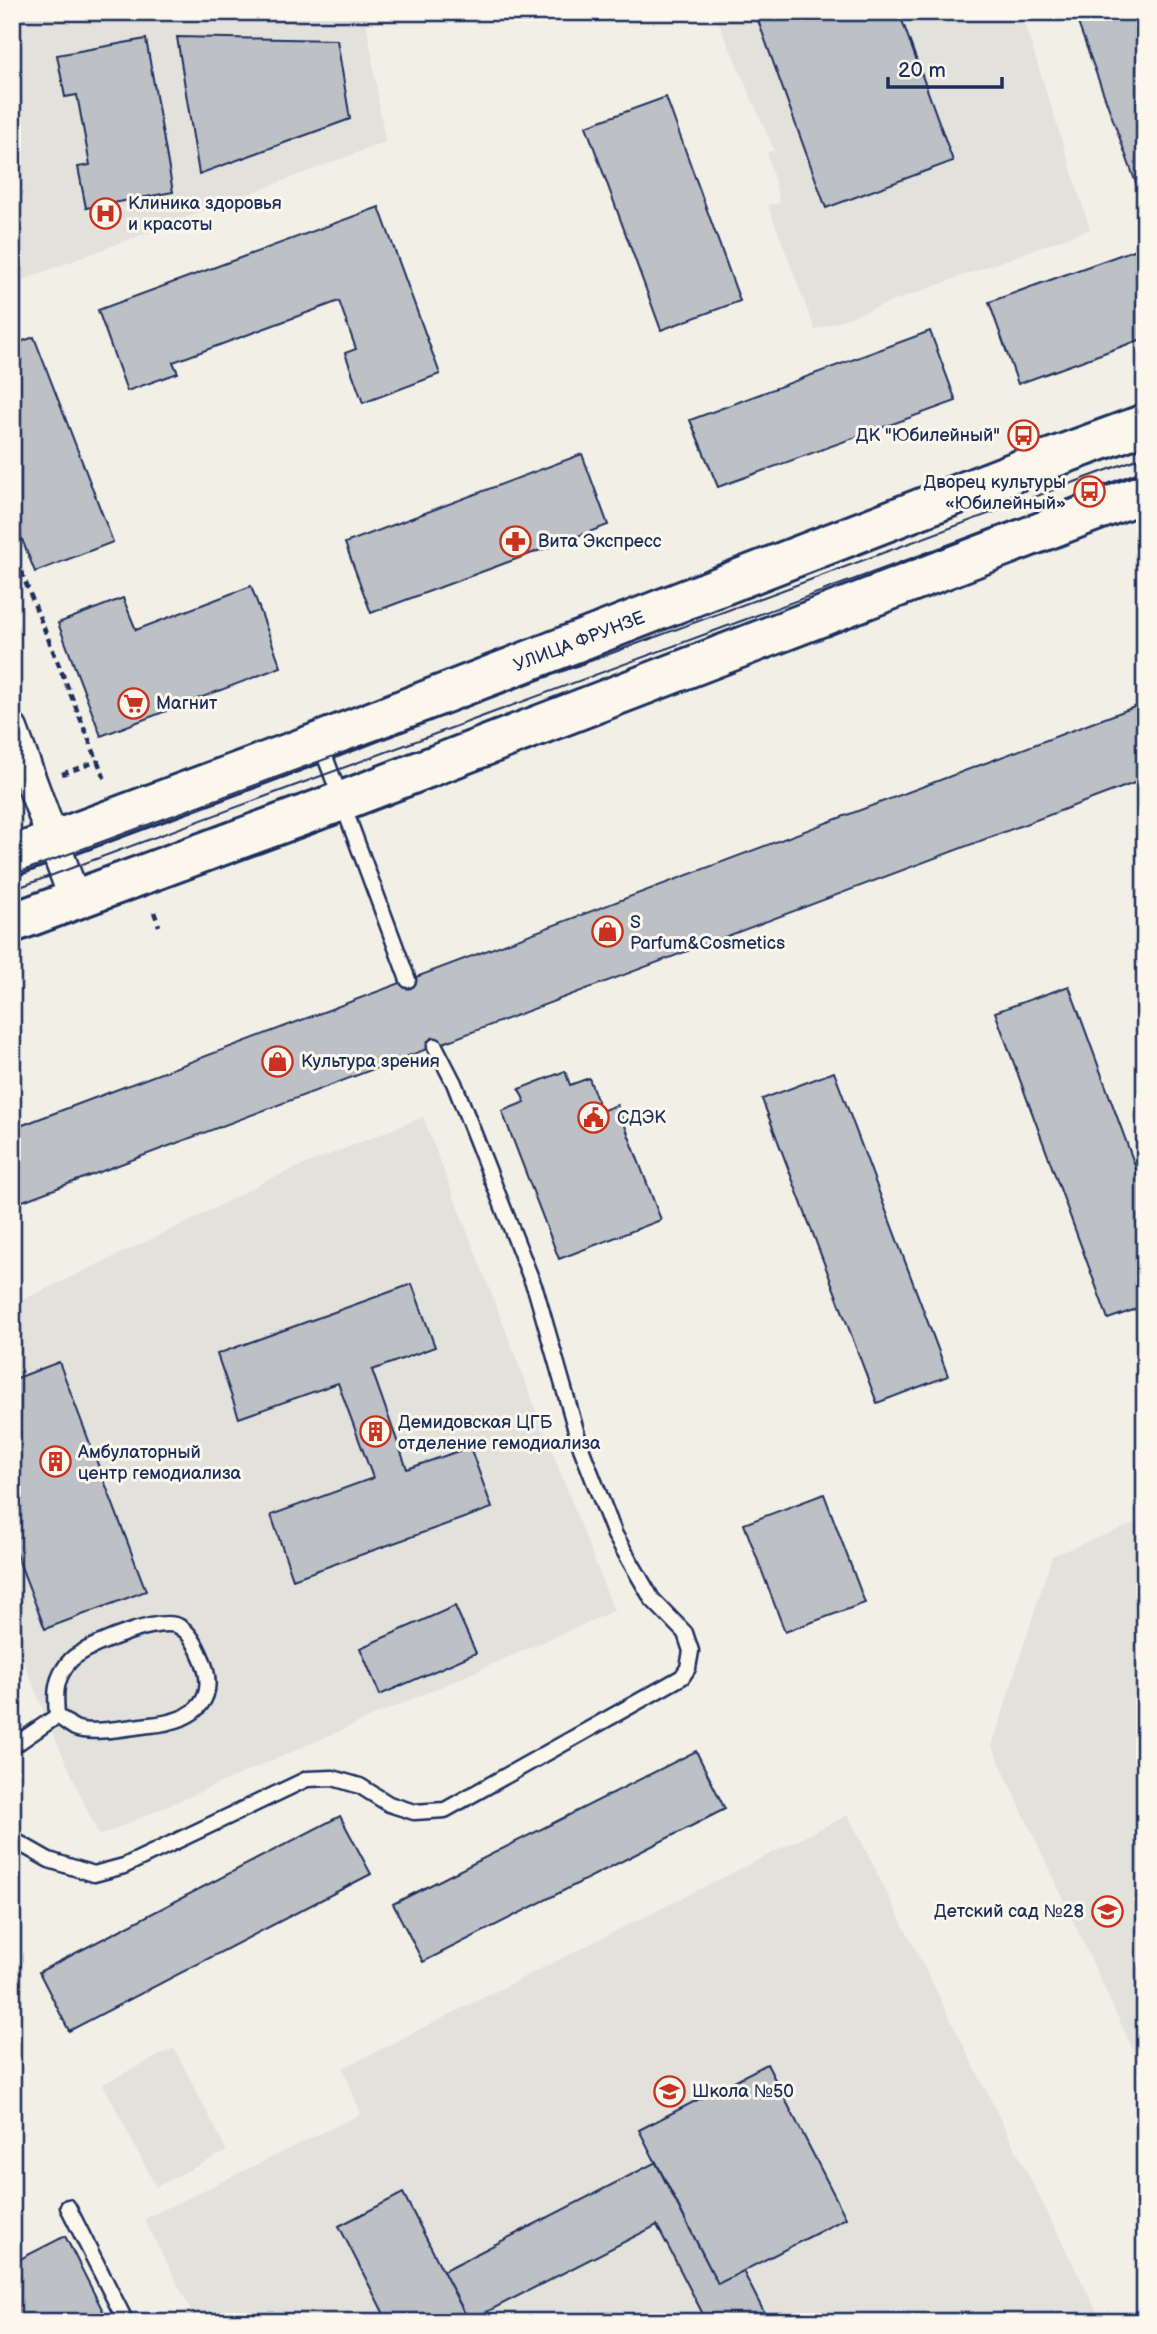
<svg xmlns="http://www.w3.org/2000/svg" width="1157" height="2334" viewBox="0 0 1157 2334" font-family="'Balsamiq Sans',sans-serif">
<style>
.built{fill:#e2e1dc}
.building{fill:#bdc0c4;stroke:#1b2f5e;stroke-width:2}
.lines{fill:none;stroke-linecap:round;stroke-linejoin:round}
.lane-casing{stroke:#1b2f5e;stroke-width:19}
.street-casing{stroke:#1b2f5e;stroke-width:35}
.primary-casing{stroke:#1b2f5e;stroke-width:44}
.path{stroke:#1b2f5e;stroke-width:4.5;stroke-dasharray:7 5;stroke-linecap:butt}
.lane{stroke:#fbf7ec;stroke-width:14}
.street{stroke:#fbf7ec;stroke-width:30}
.primary{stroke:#fbf7ec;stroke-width:38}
.tram{stroke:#1b2f5e;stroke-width:2}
.labels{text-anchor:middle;stroke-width:6;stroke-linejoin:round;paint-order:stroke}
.poi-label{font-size:18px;fill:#1b2f5e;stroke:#fbf7ec;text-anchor:start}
.street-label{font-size:18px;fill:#1b2f5e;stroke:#fbf7ec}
</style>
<rect width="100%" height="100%" fill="#f2efe6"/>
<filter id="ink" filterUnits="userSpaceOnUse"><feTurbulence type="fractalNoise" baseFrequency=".0143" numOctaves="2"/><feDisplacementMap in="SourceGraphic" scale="14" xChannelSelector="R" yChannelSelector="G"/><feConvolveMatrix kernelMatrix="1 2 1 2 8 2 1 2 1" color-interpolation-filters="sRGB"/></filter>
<g filter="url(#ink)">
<!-- built -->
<path class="built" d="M12,12H365L385,142L12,284Z
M714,12H1021L1090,229L815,330L768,205L780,203L767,153L774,150Z
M423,1117L614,1611L99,1836L48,1722L12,1632V1305L194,1219L269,1179Z
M1145,1519V2076L992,1746L1052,1556Z
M848,1815L1102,2322H197L144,2219L361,2114L343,2068Z
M174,2048L227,2151L156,2187L103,2084Z"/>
<!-- building -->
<path class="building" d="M755,12H899L953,161L826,208Z
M1074,12H1145V208Z
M177,37L337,40L350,119L199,174Z
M146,39L173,192L86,208L78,167L90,165L77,95L65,97L57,55Z
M666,97L740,301L661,330L586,126Z
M379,207L440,374L363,403L345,353L356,349L339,301L173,362L178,373L127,391L98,310Z
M1145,246V338L1018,384L989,302Z
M930,331L956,401L718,487L690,420Z
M34,337L113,542L35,572L12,514V345Z
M582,454L608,525L371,613L345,543Z
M251,586L281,667L101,736L58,623L123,598L136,630Z
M1145,703V779L12,1205V1129Z
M1069,986L1145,1193V1306L1108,1319L995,1012Z
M565,1071L570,1085L589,1078L601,1111L617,1105L661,1220L559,1259L502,1111L525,1102L519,1089Z
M834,1072L948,1376L877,1403L762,1099Z
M412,1284L435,1347L372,1370L407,1469L470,1447L492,1508L293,1579L271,1515L373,1478L338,1383L239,1418L217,1354Z
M59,1362L146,1591L45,1629L12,1543V1380Z
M824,1494L865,1603L785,1632L744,1524Z
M455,1606L476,1653L380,1695L360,1648Z
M696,1751L725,1809L423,1962L393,1904Z
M340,1816L371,1874L69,2031L39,1972Z
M767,2064L846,2218L718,2284L639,2130Z
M656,2162L718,2284L743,2271L769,2322H707L657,2225L469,2321L443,2271Z
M403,2193L443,2271L469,2322H388L339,2226Z
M65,2236L104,2313L87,2322H12V2263Z"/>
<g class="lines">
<defs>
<path id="lane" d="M320,743L408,980
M12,1747L57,1716C56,1699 54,1684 64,1669C67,1664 73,1657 79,1654C96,1643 162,1615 180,1627C189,1632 195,1643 199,1652C222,1699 196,1721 150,1725C130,1727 92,1735 75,1728C69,1725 63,1719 57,1716
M12,1839L49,1860L94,1874L124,1866L307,1779L333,1778L360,1786L389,1804L414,1812L445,1810L682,1677L688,1668L691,1651L685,1633L652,1599L615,1535L581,1448L536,1291L454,1083L435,1046
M68,2207L126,2322"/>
<path id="street" d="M12,729L75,900"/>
<path id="primary" d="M12,856L319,742L1025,468L1145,424
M12,923L342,801L1145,492"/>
</defs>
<!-- lane casing -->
<use href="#lane" class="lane-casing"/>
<!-- street casing -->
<use href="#street" class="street-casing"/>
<!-- primary casing -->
<use href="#primary" class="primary-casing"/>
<!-- path -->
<path class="path" d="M12,549L106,782
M62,774L98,761
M154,912L159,926"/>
<!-- lane -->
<use href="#lane" class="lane"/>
<!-- street -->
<use href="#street" class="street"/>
<!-- primary -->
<use href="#primary" class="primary"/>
<!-- tram -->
<path class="tram" d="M12,875L1145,456
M12,890L1145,472"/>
</g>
</g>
<!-- icons -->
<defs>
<symbol id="hospital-ring" viewBox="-11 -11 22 22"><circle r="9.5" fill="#fbf7ec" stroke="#c8321e" stroke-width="1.5"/><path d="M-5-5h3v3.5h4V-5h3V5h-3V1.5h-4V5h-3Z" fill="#c8321e"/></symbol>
<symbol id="bus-ring" viewBox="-11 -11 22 22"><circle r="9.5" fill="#fbf7ec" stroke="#c8321e" stroke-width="1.5"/><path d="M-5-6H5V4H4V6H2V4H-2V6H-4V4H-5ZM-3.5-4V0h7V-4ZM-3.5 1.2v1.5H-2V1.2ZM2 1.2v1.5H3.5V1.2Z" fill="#c8321e"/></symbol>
<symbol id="pharmacy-ring" viewBox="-11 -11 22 22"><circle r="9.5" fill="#fbf7ec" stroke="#c8321e" stroke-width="1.5"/><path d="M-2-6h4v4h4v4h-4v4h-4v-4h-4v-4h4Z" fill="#c8321e"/></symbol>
<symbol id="supermarket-ring" viewBox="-11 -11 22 22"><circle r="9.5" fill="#fbf7ec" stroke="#c8321e" stroke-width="1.5"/><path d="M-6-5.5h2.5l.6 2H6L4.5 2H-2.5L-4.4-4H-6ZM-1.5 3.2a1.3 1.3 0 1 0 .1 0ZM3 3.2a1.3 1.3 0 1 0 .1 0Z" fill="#c8321e"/></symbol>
<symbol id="shop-ring" viewBox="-11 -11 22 22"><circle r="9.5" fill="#fbf7ec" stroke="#c8321e" stroke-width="1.5"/><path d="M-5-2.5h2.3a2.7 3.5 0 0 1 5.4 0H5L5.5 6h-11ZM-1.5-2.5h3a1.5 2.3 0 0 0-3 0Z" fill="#c8321e"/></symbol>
<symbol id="civic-ring" viewBox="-11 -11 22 22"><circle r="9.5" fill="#fbf7ec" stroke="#c8321e" stroke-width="1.5"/><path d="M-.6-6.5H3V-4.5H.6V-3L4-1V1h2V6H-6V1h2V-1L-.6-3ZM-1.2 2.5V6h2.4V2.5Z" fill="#c8321e"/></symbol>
<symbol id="building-ring" viewBox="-11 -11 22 22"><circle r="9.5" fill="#fbf7ec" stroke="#c8321e" stroke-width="1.5"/><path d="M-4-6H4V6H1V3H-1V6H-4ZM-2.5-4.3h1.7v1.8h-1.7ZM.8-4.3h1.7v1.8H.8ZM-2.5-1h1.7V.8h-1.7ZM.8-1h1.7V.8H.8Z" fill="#c8321e"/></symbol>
<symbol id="school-ring" viewBox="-11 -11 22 22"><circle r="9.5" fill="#fbf7ec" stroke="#c8321e" stroke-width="1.5"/><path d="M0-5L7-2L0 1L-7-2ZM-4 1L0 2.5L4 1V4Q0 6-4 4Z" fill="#c8321e"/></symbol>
</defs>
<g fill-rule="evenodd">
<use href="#hospital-ring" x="88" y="196" width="35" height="35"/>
<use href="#bus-ring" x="1006" y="418" width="35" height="35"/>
<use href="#bus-ring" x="1072" y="474" width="35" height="35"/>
<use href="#pharmacy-ring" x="498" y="524" width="35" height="35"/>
<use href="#supermarket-ring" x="116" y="686" width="35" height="35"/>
<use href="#shop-ring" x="590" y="914" width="35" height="35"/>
<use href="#shop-ring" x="260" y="1044" width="35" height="35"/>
<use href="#civic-ring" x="576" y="1100" width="35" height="35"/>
<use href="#building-ring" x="358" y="1414" width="35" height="35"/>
<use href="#building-ring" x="38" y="1444" width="35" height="35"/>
<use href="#school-ring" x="1090" y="1894" width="35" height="35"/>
<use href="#school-ring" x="652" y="2074" width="35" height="35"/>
</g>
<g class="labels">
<!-- poi labels -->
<g class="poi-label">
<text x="128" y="209">Клиника здоровья<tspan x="128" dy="21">и красоты</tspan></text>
<text x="1000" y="441" text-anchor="end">ДК "Юбилейный"</text>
<text x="1066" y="488" text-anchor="end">Дворец культуры<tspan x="1066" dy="21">«Юбилейный»</tspan></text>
<text x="538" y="547">Вита Экспресс</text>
<text x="156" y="709">Магнит</text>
<text x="630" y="928">S<tspan x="630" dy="21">Parfum&amp;Cosmetics</tspan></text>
<text x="301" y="1067">Культура зрения</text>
<text x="617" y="1123">СДЭК</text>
<text x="398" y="1428">Демидовская ЦГБ<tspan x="398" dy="21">отделение гемодиализа</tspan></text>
<text x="78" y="1458">Амбулаторный<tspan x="78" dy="21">центр гемодиализа</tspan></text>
<text x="1084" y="1917" text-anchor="end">Детский сад №28</text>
<text x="692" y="2097">Школа №50</text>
</g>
<!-- street labels -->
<g class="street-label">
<text transform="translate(579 641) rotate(-21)" y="6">УЛИЦА ФРУНЗЕ</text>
</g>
</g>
<!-- margin -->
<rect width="1157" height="2334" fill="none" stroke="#fbf7ec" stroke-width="42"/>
<rect x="21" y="21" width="1115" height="2292" fill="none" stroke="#1b2f5e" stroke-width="2.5" filter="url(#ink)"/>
<!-- scale -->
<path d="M888 77v10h114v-10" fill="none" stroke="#1b2f5e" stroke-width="3.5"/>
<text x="898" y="77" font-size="21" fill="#1b2f5e" stroke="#fbf7ec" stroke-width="5" paint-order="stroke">20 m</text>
</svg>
